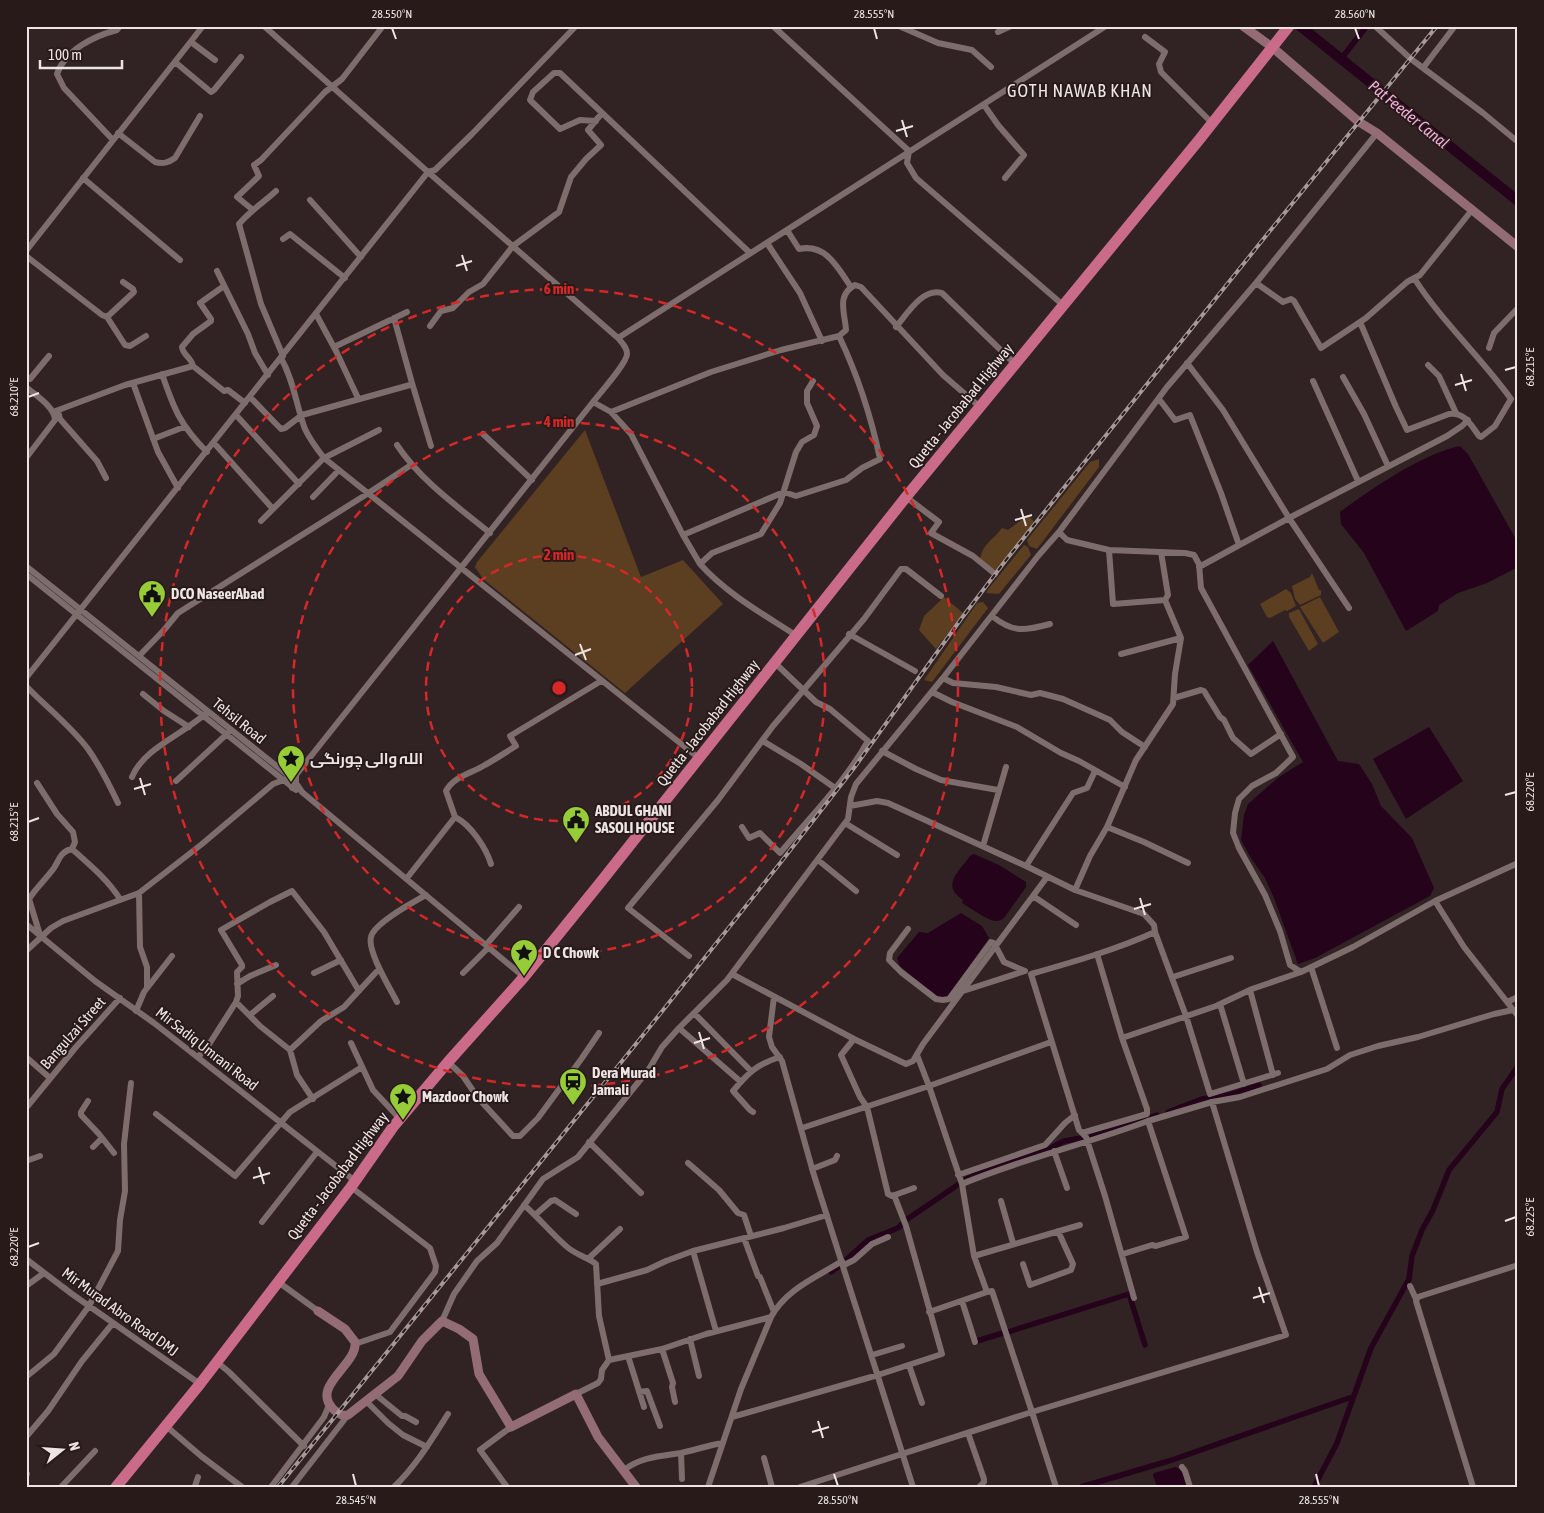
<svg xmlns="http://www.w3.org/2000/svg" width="1544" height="1513" viewBox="0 0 1544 1513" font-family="'Asap Condensed',Cairo,sans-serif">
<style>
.green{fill:#5c3e20}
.water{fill:#24031b}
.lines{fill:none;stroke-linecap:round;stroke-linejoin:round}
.canal{stroke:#24031b;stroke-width:5.5}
.river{stroke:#24031b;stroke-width:10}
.street{stroke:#7d6d6c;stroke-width:6}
.secondary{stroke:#946c75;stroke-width:9}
.highway{stroke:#c96b89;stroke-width:11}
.rail-casing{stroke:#a59a99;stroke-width:4}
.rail{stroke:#271a19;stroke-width:2;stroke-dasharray:5.5;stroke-linecap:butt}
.ticks{fill:none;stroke:#ede4e3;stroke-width:2}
.ring{fill:none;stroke:#d62828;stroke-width:2.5;stroke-dasharray:9 6}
.labels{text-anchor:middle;stroke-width:4;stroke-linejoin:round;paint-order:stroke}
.street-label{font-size:15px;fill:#ede4e3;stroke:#271a19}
.poi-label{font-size:15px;font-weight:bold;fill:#ede4e3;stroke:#271a19;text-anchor:start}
.water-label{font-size:16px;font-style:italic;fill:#f4afdd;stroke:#271a19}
.quarter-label{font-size:18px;letter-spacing:1px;fill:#ede4e3;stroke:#271a19}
.centre{fill:#d62828;stroke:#271a19;stroke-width:2.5}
.ring-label{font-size:15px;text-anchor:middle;font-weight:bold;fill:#d62828;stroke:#271a19;stroke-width:4;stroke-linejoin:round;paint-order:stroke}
.neatline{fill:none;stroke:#ede4e3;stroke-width:2}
.ticks-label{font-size:12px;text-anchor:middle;fill:#ede4e3}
</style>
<rect width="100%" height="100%" fill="#312323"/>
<!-- green -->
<path class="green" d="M585,430L641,577L683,560L723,604L625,693L483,579L475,567L477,562Z
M1099,459V467L1037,549L1029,546L1027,540L1090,462Z
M1028,515L1035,523L995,572L980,560C983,542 993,541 1002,528L1008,530Z
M1024,545L1028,547L1031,555L999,594L986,593L989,588Z
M1312,573L1319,590H1321V595L1300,605L1295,599L1292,586L1310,577Z
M1286,589L1291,593L1296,606L1287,611L1285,610L1270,618L1267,617L1260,604Z
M944,597L963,613L936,649L919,630L924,616Z
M1320,597L1339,632L1323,643L1300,607Z
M983,602L988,608L932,682L924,680L977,603Z
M1299,609L1318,644L1309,651L1289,617V613Z"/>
<!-- water -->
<path class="water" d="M1460,446L1468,454L1518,543V567L1487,583L1458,593L1439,605L1438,611L1406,631L1364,553L1341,524L1340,512C1371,489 1422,454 1460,446Z
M1273,641L1338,761L1359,764L1372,784L1381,806L1412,838L1434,888L1430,896L1315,958L1298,964L1274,898L1265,878L1251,858L1241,840L1244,815L1248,804L1279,777L1303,762L1248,665Z
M1429,727L1463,781L1406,819L1373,759Z
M974,854L999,865L1026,882V887L1004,918C1001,920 1000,921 996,921C988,921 969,907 962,903L963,900C941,885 958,873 970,856Z
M961,913L982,926L989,938L947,998L938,997L926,988L900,966L897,958L919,932L928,933Z
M1175,1467C1184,1470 1185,1478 1187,1487H1157L1153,1475L1154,1473Z"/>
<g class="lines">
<!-- canal -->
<path class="canal" d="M1341,59L1366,27
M1168,1112L1202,1099L1228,1095L1259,1085
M1091,1136L1157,1115
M964,1180L994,1167L1051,1148L1064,1141L1082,1138
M906,1220L959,1184
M845,1261L868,1240L898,1228L903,1223
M831,1272L842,1264
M1008,1332L1129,1294L1145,1345
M977,1341L1003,1333
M1081,1487L1172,1460L1352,1397
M1314,1487L1337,1443L1371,1348L1409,1279L1412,1256L1422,1230L1433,1210L1449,1170L1497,1112L1502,1089L1518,1066"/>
<!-- river -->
<path class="river" d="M1300,26L1518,201"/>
<!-- street -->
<path class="street" d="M264,26L428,172L618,338C622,343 627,347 627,354C627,363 600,393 593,402L319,746L296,775V783L292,788
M773,26L909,151L907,163L916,178L1063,305
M899,26L938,43L972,50L991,67
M1375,26L1411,59L1483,113L1518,142
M998,32L1011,26
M1145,37L1165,52L1159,64L1161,72L1212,123
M191,42L215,60
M175,62L211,92L214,90L241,57
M1423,68L1455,26
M984,105L998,125L1024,155L1005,178
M596,121L580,120L560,129L530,100L533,92L554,73H560L750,253
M118,133L155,162C163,164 168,163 175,158L200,116
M113,140L64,88L57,74C65,50 94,36 117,30L120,26
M83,178L180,260
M276,191C264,202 250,211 239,224L261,304L283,356
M310,200L361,257
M253,210L237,197L259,176L254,165L261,160L325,92L342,79L383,26
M787,230L799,249C826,243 838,268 851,287
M283,239L290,234L345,278
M767,243L800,293L822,341
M26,251L203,26
M26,256L102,315L107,317L125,345L130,346L146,336
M217,271L248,334L255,353L268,375
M1414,278C1442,322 1481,357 1511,399
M1256,283L1283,302L1291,299L1294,301L1321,348L1366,318L1407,282L1420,275L1472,210
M316,314L336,351L358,398
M107,317L134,292L133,289L123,282
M1360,322L1396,407L1407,430L1449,414C1465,412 1471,425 1479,436L1481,437L1495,426L1511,399
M430,326L441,311L453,308L469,292L483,284L513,246L559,212L571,177L586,159L601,145L588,130L602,113
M896,327C907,314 923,287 942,293L1015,364
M839,336L846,330C845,313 836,295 855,285L861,287L943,375L980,407
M618,338L1106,26
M334,347L407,312
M1489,348L1494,333L1518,308
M281,358C294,381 296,405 305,429C310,440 317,449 324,458L700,759
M1187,363L1223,410L1289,518L1199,567
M1428,365L1439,376L1456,413
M193,366C192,358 182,354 182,347L193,334L211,321V319L200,303L224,286
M162,374C174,409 180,425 207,452
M1343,377L1364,414L1388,466
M26,379H30L49,356
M1313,381L1358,481
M133,383L158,452L178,488
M412,383L431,446
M26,387C35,395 55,407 55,420L26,458
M250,397L281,429L285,428L302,415L410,385L412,383L394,318
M1159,399L1175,420L1190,415L1221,493L1239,545
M593,402L611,412L711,372L781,350L839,336C858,376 871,416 880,459L862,468L846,480L796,496L784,492L683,535
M58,411L60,419L97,461L106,478
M53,412L125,385L193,366L224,391L228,390L245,403
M611,412L631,434L683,535L700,564
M236,415L299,484
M483,434L532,480
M153,439L184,427
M214,443L273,509
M397,445C421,481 457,506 490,533
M313,497L339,470
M906,497L939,522L931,533L973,556L995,574
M261,521L324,458L379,430
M1059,532L1067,540L1109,550L1185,553L1194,555L1199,564L1201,588L1293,757L1276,773L1252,786L1239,799L1235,813L1233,833L1239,848L1265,895L1280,931L1290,965L1301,972L1353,947L1435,901L1518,863
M1109,550L1113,604L1165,600
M26,566L289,776L296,783L302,792L524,977
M26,574L296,790
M1349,608L1289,518L1447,436L1462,426L1468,420
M992,616C1013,633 1024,631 1050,624
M849,634L915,671
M797,636C763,614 727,594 700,564L712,553L761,534L780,503L796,452L802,442L814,435L817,426L807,403V391L813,381
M1121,654L1181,638
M139,656L164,630L178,613L367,494L411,465
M26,678L428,172L435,170L472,134L576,26
M943,678L953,683L996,687L1031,695L1040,693L1063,699L1110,720L1122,732L1145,747
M26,686C46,707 70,725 88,749C100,766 109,784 118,803
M932,692L952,702L1017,727L1061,753L1079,761L1125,787
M143,694L164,711L189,727
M1174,698L1201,690L1204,691L1220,717L1224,720L1233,738L1251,754L1281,734
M763,741L801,764L835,788
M882,751L916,769L941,780L998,790
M132,777C144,748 182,735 205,714
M176,781L228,733
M37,783L57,814L73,832L75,842L72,849
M850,806L877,801L888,803L1026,866L1075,890L1144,914L1154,925L1155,932L1186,1016L1210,1094L1278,1073
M455,817C471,825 486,848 491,864
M845,823L897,855
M742,827L749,838L760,833L780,853C810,817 845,782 868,741L830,709L816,702L775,663
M1107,827L1144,842L1188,863
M983,846L1006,767
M818,860L856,891
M1026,866L1073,793L1087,788L1095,771
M407,878L455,817L446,791C454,776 472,773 485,765C496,759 506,752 516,746L510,736L601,681
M1075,890L1090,856L1107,827L1136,760L1173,704L1175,674L1181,638L1165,600L1168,595L1161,552
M139,893L140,947L147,967V987
M1033,896L1076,925
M1435,901L1464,947L1518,1016
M26,924L95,981L154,1023L355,1181
M908,929L890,953L889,960L901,972L936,999L943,1000L949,999L991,942L994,943L1004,962L1025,971
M40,935L29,899C36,888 46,879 54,868C59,860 61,851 72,849C89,864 108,880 120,899
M486,945L519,907
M26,951L51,928L63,921L139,893L202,844L273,784L286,779
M689,956L628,908L718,800L773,726L864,619L901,569H906L941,596
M1311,967L1337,1048
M314,973L341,960
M463,973L489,947
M732,974L854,1039L906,1064L913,1061L923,1044L1047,877
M1173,977L1231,958
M237,984L250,976L276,965
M1250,990L1273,1075
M963,991L1025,971
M774,997L769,1037L772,1047L782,1061L813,1172L913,1487
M236,1002L260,1026L290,1050L297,1075L313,1099
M397,1002C390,988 367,951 371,937C374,923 414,902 426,895
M1507,1002L1518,997
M1220,1004L1244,1084
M136,1011L144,992L172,956
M694,1013L751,1071
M250,1015L273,996
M679,1028L741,1082
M1122,1038L1216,1006L1252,989L1301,972
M854,1039L841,1055L860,1097L867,1107L888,1194L892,1196L914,1188
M351,1043L373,1090L400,1119
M290,1050L321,1021L344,1007L379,969
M26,1057L50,1078
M198,1057L208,1046L236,1002L238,996L237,972L242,967V965L221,930L270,902L292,891L324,932L359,991
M448,1062L463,1076L478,1098L513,1136H520L538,1118L582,1058L599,1033
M88,1101L81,1112V1115L99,1134L114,1153
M26,1108L76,1047L120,998
M753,1112L750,1110L733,1091C748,1073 757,1064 780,1057
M156,1114L235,1176L290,1112L362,1067
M1148,1121L1212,1102
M802,1128L929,1086L1051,1042
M1082,1133L1147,1114V1109L1122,1038L1097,954
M589,1142L641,1193
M93,1147L102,1138
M1054,1151L1067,1188
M26,1161L40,1156
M688,1163L719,1190L738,1213L744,1215L751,1236
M812,1169L835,1160L837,1156
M958,1175L1045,1145L1065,1123L1075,1115
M962,1184C1022,1159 1086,1144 1148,1121L1186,1237L1156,1246L1152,1245L1123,1254
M351,1187L430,1248L436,1266L435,1272L390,1332L355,1344
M1001,1201L1013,1243
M524,1205C539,1218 551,1233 566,1246C574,1254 587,1257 596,1264L599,1316L609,1360L602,1370L601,1379L598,1383L576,1394
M535,1215L551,1201L555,1200L576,1214
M262,1222L317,1152
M744,1238L758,1276L760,1277L774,1312
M693,1251L716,1331
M974,1256L1080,1225
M589,1258L620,1229
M26,1259L72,1294L200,1384
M1023,1264L1030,1285L1071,1270L1073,1264L1058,1231
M844,1265L854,1260L872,1244L888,1237
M277,1281L318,1311
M597,1284L647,1270L666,1261L693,1251L784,1228L827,1215
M26,1286L44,1273
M1410,1286L1416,1299
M1134,1298L1105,1196L1086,1137L1079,1130L1031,974C1073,962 1115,950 1155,932
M962,1301L975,1342
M929,1312L987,1292
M442,1321L454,1294L477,1261L497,1243L543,1179L578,1157L649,1069L662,1047L679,1028L727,980L848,819L851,797L856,784L943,678L1038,556L1059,532L1167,387L1256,283L1377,133
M690,1339L699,1376
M662,1349L673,1383L672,1387L675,1402
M872,1355L902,1346
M628,1356L644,1407
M609,1360L662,1349L706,1334L771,1317C786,1289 817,1277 842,1261
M217,1362L229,1372L304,1446
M909,1365L922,1403
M26,1377L54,1354L89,1306L118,1251L120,1220L125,1191L124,1144L131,1083
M639,1392L647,1391L660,1426
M375,1394L402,1416H405L416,1422
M366,1401L388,1423L403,1435L427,1447
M732,1417L878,1375L942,1354L906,1226L894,1195
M166,1426L201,1456L242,1487
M968,1433L984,1479V1482L979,1487
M26,1437L48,1411L82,1361L113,1323
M681,1453L682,1479
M764,1458L772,1487
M1182,1467L1185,1471L1190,1487
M624,1470C640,1457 661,1456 681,1453C695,1450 709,1445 723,1443
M26,1474H27
M61,1487L95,1451
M196,1487L195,1486L198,1477
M271,1487L324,1417L329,1405
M292,1487L348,1415
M394,1487C416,1466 432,1439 448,1414
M507,1487L480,1450L511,1427
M708,1487L741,1389L771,1317
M800,1487L1032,1412L992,1291L987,1292L974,1256L962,1184L929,1086L917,1055
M1056,1487L1032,1412L1286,1335L1257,1252L1212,1102L1240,1097L1327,1069L1350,1055L1378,1046L1418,1037L1494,1014L1513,1010
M1473,1487L1416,1301L1418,1297L1424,1295L1518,1265"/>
<!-- secondary -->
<path class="secondary" d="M1243,26L1272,47L1359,122L1377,133L1518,247
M318,1311L345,1329L355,1342C358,1365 309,1386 334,1410C339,1414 342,1416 348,1415L398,1376L422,1341L442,1321L459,1329L473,1339L479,1374L511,1427L576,1394L598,1437L636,1487"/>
<!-- highway -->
<path class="highway" d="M116,1487L200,1384L351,1187L393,1127L448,1062L524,977L600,883L906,497L1199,140L1289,26"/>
<defs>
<path id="rail" d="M278,1487L648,1029L781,862L854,768L961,619L1006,560L1265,237L1437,26"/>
</defs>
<!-- rail casing -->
<use href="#rail" class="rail-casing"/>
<!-- rail -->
<use href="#rail" class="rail"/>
</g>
<!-- ticks -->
<path class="ticks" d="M392,28L396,39M874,28L877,39M1355,28L1359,39M902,120L907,137M896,131L913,126M462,255L467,271M456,266L472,261M1505,370L1516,367M1461,374L1466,391M1455,385L1472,380M28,397L39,393M1021,509L1026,526M1015,520L1032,515M580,644L586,660M575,655L591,649M140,778L145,795M134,789L151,784M1505,795L1516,792M28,822L39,818M1140,898L1145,915M1134,909L1151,904M699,1032L704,1049M694,1043L710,1038M259,1167L264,1184M253,1178L270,1173M1505,1221L1516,1217M28,1247L39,1243M1259,1287L1264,1303M1253,1298L1270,1293M818,1421L823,1438M812,1432L829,1427M353,1474L356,1486M834,1474L838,1486M1316,1474L1319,1486"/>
<!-- distance rings -->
<g class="ring">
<circle cx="559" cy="688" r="133"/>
<circle cx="559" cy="688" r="266"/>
<circle cx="559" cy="688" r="399"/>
</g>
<!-- icons -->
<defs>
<symbol id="civic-pin" viewBox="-11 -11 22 30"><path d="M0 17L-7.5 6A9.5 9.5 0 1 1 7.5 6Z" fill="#97cc39" stroke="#271a19"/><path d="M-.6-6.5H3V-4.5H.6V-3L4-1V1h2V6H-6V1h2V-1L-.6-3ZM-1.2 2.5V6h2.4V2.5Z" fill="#111"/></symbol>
<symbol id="sight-pin" viewBox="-11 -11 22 30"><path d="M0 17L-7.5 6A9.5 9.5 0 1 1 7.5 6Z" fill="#97cc39" stroke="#271a19"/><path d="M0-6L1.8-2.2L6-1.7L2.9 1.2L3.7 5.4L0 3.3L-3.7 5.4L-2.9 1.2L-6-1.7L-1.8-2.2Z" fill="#111"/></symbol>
<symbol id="station-pin" viewBox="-11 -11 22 30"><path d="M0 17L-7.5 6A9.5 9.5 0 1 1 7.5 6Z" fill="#97cc39" stroke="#271a19"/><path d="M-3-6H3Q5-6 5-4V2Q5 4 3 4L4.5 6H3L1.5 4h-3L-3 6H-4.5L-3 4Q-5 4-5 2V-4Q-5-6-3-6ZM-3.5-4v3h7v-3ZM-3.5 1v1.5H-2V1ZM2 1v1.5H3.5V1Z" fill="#111"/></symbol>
</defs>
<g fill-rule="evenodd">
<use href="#civic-pin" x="136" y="578" width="32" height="43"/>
<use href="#sight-pin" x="275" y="743" width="32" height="43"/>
<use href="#civic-pin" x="560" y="804" width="32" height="43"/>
<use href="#sight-pin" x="508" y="937" width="32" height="43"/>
<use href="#station-pin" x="557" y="1066" width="32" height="43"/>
<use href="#sight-pin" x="387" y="1081" width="32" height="43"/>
</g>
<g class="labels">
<!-- street labels -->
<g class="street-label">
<text transform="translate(961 406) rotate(-51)" y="5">Quetta - Jacobabad Highway</text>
<text transform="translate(239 721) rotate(39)" y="5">Tehsil Road</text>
<text transform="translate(708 723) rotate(-52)" y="5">Quetta - Jacobabad Highway</text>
<text transform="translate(73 1033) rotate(-49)" y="5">Bangulzai Street</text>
<text transform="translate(207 1049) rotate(38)" y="5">Mir Sadiq Umrani Road</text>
<text transform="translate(338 1176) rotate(-53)" y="5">Quetta - Jacobabad Highway</text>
<text transform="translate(120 1312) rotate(36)" y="5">Mir Murad Abro Road DMJ</text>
</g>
<!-- poi labels -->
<g class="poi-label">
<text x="171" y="599">DCO NaseerAbad</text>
<text x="310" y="764">اللہ والی چورنگی</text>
<text x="595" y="816">ABDUL GHANI<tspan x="595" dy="17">SASOLI HOUSE</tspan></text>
<text x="543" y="958">D C Chowk</text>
<text x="592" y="1078">Dera Murad<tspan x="592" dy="17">Jamali</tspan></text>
<text x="422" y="1102">Mazdoor Chowk</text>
</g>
<!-- water labels -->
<g class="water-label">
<text transform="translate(1409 114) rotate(39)" y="6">Pat Feeder Canal</text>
</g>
<!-- quarter labels -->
<g class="quarter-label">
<text x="1080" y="97">GOTH NAWAB KHAN</text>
</g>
</g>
<circle cx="559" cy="688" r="8" class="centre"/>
<g class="ring-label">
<text x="559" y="294">6 min</text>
<text x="559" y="427">4 min</text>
<text x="559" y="560">2 min</text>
</g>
<!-- border -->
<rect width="1544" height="1513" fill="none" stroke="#271a19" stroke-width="55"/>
<!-- north arrow -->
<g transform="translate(62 1450) rotate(73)" stroke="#271a19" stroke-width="4" paint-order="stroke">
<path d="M0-4L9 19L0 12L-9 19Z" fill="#ede4e3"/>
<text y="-8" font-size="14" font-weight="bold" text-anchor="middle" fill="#ede4e3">N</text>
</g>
<!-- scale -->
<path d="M40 60v8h82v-8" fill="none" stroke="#ede4e3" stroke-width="2.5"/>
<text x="48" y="60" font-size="15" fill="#ede4e3" stroke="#271a19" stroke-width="4" paint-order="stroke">100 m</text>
<rect x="28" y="28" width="1488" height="1458" class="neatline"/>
<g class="ticks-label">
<text x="392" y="18">28.550°N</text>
<text x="874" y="18">28.555°N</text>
<text x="1355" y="18">28.560°N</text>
<text transform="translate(1530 367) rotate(-90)" y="4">68.215°E</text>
<text transform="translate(14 397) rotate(-90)" y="4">68.210°E</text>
<text transform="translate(1530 792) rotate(-90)" y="4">68.220°E</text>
<text transform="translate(14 822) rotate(-90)" y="4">68.215°E</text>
<text transform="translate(1530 1217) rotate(-90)" y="4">68.225°E</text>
<text transform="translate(14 1247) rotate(-90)" y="4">68.220°E</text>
<text x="356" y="1504">28.545°N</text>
<text x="838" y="1504">28.550°N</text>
<text x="1319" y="1504">28.555°N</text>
</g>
</svg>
